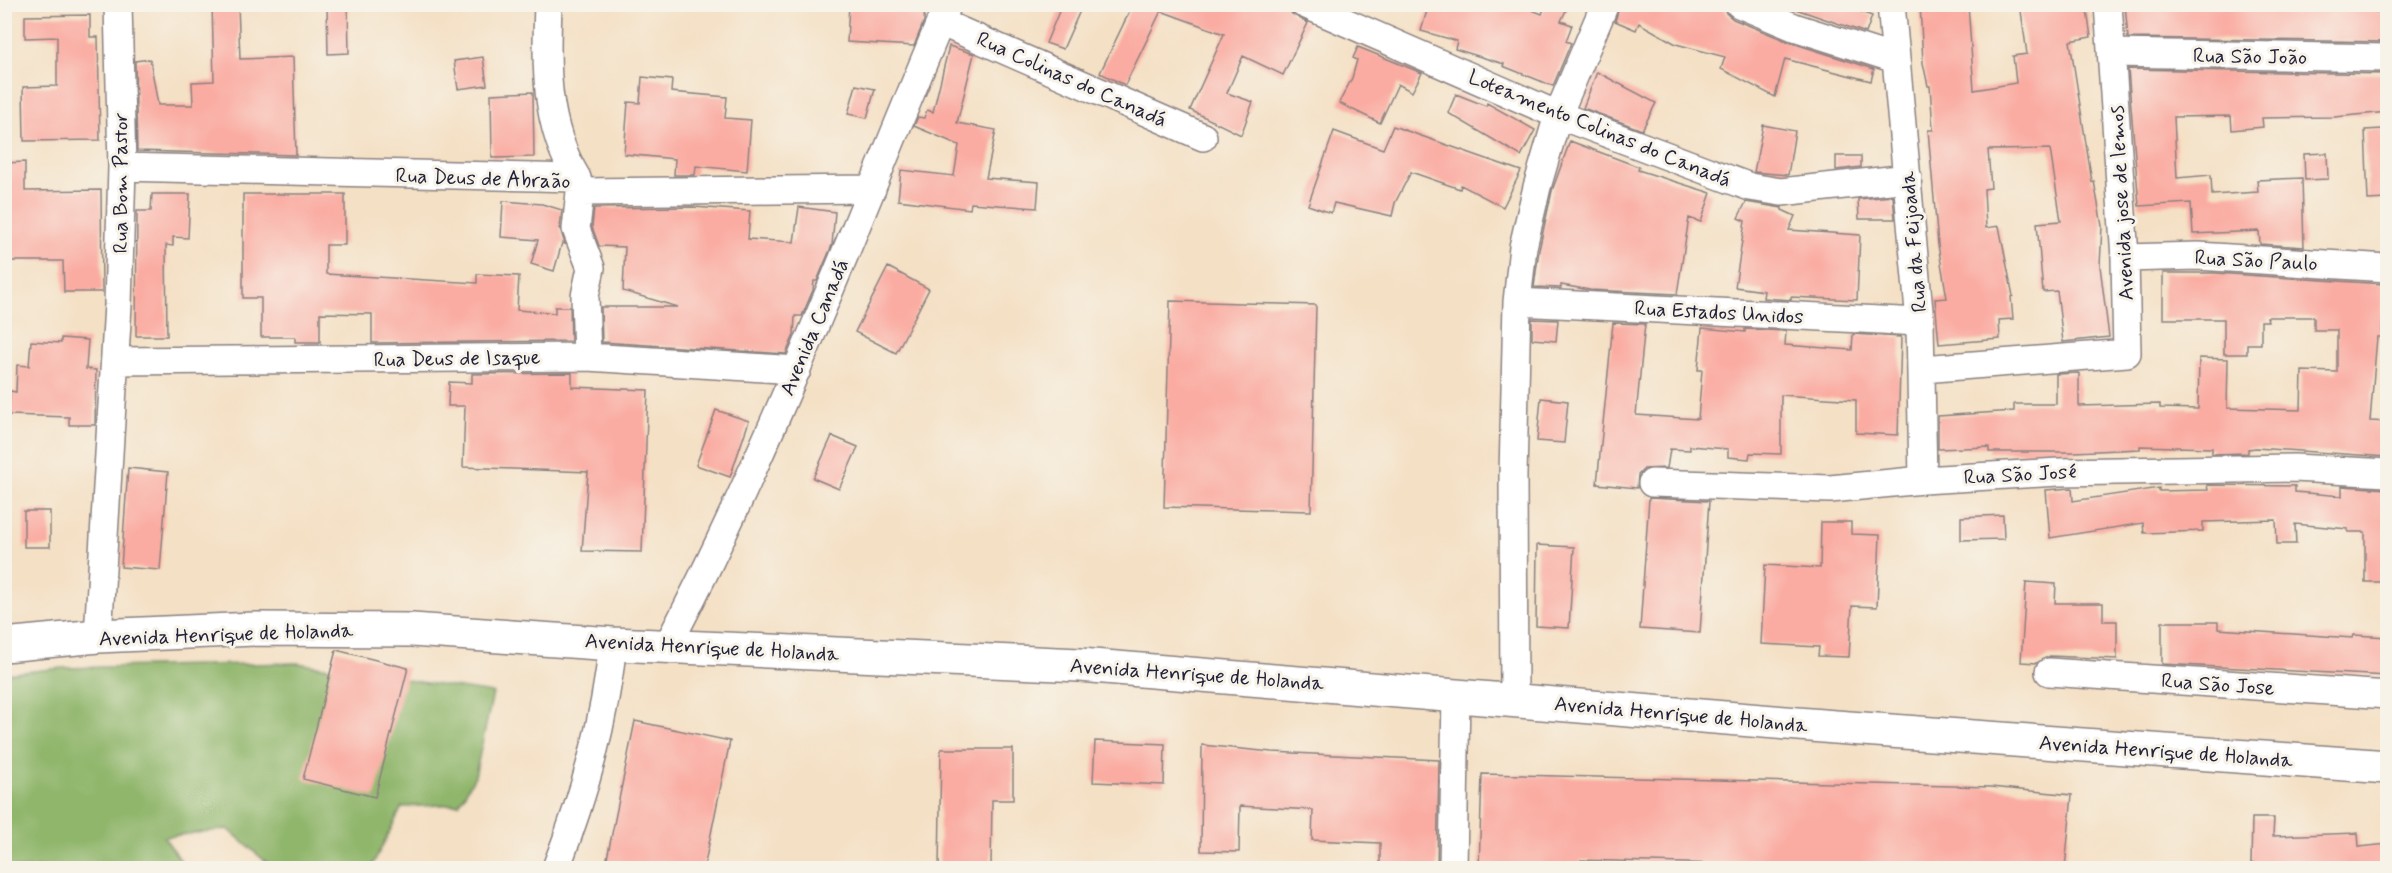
<svg xmlns="http://www.w3.org/2000/svg" width="2392" height="873" viewBox="0 0 2392 873" font-family="Mynerve,sans-serif">
<style>
.forest{fill:#90b66c;stroke:#596c54;stroke-width:1.5}
.building{fill:#faaca2}
.lines{fill:none;stroke-linecap:round;stroke-linejoin:round}
.minor-casing{stroke:#8b8180;stroke-width:30}
.major-casing{stroke:#8b8180;stroke-width:36}
.minor{stroke:#fff;stroke-width:27}
.major{stroke:#fff;stroke-width:33}
.labels{text-anchor:middle;stroke-width:6;stroke-linejoin:round;paint-order:stroke}
.street-label{font-size:21px;fill:#22223b;stroke:#f7f3e8}
</style>
<rect width="100%" height="100%" fill="#f7f3e8"/>
<filter id="ink" filterUnits="userSpaceOnUse"><feTurbulence type="fractalNoise" baseFrequency=".0167" numOctaves="2"/><feDisplacementMap in="SourceGraphic" scale="12" xChannelSelector="R" yChannelSelector="G"/><feConvolveMatrix kernelMatrix="1 2 1 2 8 2 1 2 1" color-interpolation-filters="sRGB"/></filter>
<filter id="wash" filterUnits="userSpaceOnUse"><feTurbulence type="fractalNoise" baseFrequency=".008" numOctaves="4" result="noise"/><feDisplacementMap in="SourceGraphic" scale="24" xChannelSelector="R" yChannelSelector="G"/><feGaussianBlur stdDeviation="1.35" result="paint"/><feColorMatrix in="noise" values="0 0 0 0 0 0 0 0 0 0 0 0 0 0 0 0 0 1.4 0 .05"/><feComposite in="paint" operator="in"/></filter>
<g filter="url(#wash)">
<rect width="100%" height="100%" fill="#f4e0c5"/>
<!-- forest -->
<path class="forest" d="M297,663L493,693L475,776L459,804L402,807L371,868H273L228,829L164,837L186,868H5V674L62,668Z"/>
<g id="blocks">
<!-- building -->
<path class="building" d="M212,4H238L240,59L293,57L296,155L137,151L135,61L150,59L158,105H193L192,82L214,81Z
M327,4H348L349,53L328,54Z
M849,4H925L924,21L914,46L847,42Z
M1062,4H1083L1063,49L1046,43Z
M1133,4H1285L1292,14L1308,23L1283,75L1243,56L1227,93L1253,102L1241,135L1190,110L1224,34L1161,11L1125,85L1100,73Z
M1429,4H1517L1542,14L1546,4H1569L1561,21L1572,25L1566,41L1571,43L1553,86L1503,66L1504,64L1455,49L1457,41L1421,31Z
M1620,4H1724L1726,13L1733,19L1789,42L1874,69L1871,81L1785,59L1775,97L1721,69L1725,57L1676,44L1639,23L1636,30L1615,21Z
M1781,4H1839L1872,16L1866,33Z
M1920,4H1968L1974,90L2016,83L2013,56L2027,54L2020,4H2086L2091,37L2070,41L2092,182L2094,181L2102,226L2100,266L2109,337L2063,342L2057,291L2043,292L2037,223L2061,221L2050,149L1988,150L1991,188L1984,189L1986,228L1999,226L2013,296L2011,297L2013,319L1999,320L2000,339L1939,344L1935,299L1947,298L1938,245L1928,130H1933L1930,86H1928L1923,63Z
M2125,4L2263,7V4H2346V7L2388,14V42L2128,38Z
M90,15V37H98L100,140L24,141L23,87L57,86V37L25,38V16Z
M949,46L974,54L957,123L996,130L986,178L1039,182L1037,208L971,203L970,209L898,200L901,170L954,176L959,145L914,126L918,117L924,118L927,110L933,112Z
M1358,47L1422,73L1412,92L1398,84L1380,123L1339,103L1352,78L1357,60L1353,58Z
M483,57L487,85L458,89L454,61Z
M2128,69L2388,74V112L2334,117L2262,118L2263,127L2232,130L2231,116L2174,117L2177,178L2211,175L2212,195L2258,192L2257,180L2302,178L2304,247L2260,244L2259,231L2193,234L2191,203L2139,206Z
M1597,72L1656,103L1642,130L1583,108Z
M642,77L672,80L671,92L727,97L725,118L751,120L747,171L696,166L695,175H674L675,159L624,154L628,102L640,103Z
M856,85L875,89L867,118L848,114Z
M533,92L534,157L492,158L491,94Z
M1456,94L1486,106L1487,103L1535,130L1521,156L1448,113Z
M1763,125L1795,131L1788,175L1754,172Z
M1393,126L1521,171L1503,207L1461,185L1460,189L1411,172L1395,203L1392,216L1334,203L1331,213L1308,205L1334,131L1383,149Z
M2383,129L2387,199L2368,200L2365,130Z
M1570,141L1639,167L1638,170L1711,193L1701,222L1689,218L1677,294L1590,290L1561,285V288L1534,287L1539,250L1552,191Z
M2327,153L2328,179L2305,180L2304,154Z
M1836,156H1861V167L1836,170Z
M25,162V191L101,190L102,292H64L63,261H4V163Z
M152,194H190L188,238L173,237V246L166,245L167,336H136L137,211H151Z
M243,194H345V245H326V274L477,283V274L519,276L517,310L555,313V307H570L571,341L372,343V314L320,313V342H295V337H261V298H243Z
M1893,196L1895,219H1859L1858,199Z
M503,201L542,204L562,210L560,228L565,244L562,243L554,271L531,264L538,240L501,237Z
M1746,202L1782,208V210L1795,216L1789,230L1860,235L1857,300L1791,297V300L1763,298L1764,291L1735,287L1745,221L1738,218Z
M693,207L750,211L748,239L794,242L799,207L835,212L832,245L817,281H814L813,290L802,316H795L794,335L786,354L602,342L601,307H678L623,291L625,247L599,246L592,227L594,208Z
M888,267L929,289L896,353L855,332Z
M2163,273H2215L2384,284L2382,337H2377L2370,421L2388,422V457L2256,448L2248,449V453L2212,454V448L2140,446V449L2074,452H1989V447L1938,449V416L2014,411V404H2056V374L2079,373V406L2160,404V408L2198,409L2199,358L2228,359L2227,408L2301,410L2302,371L2337,372V330H2314V317H2267L2268,321H2261V344H2247V354H2224V319H2163Z
M1170,301L1316,305L1311,511L1164,507Z
M1532,319L1558,320L1556,341L1532,339Z
M1613,323L1645,324L1636,415L1698,419L1702,370H1698L1702,328L1745,332V329L1786,331L1785,345L1852,350L1853,334L1901,337L1898,435L1856,433V400L1781,395V454L1750,453L1749,459L1728,457V449L1690,446V450L1670,449L1667,468L1644,469L1638,475L1637,488L1597,484Z
M61,338L88,340L86,369L96,370L95,425H69V417L9,415L10,391L16,392L17,365L29,366L31,341L61,343Z
M572,373V387L648,390L642,552L582,551L588,472L463,467L465,406H448L449,382L472,383V374Z
M1541,398L1568,401L1564,443L1537,441Z
M716,410L749,421L730,477L696,465Z
M832,436L858,447L839,489L813,478Z
M128,468L168,472L160,570L121,567Z
M2207,485L2295,486V492L2342,496V486L2388,489V582H2365V532H2348V529L2295,524L2296,544H2277L2276,520L2203,522V531L2144,533L2143,523L2050,538L2046,490L2072,488L2073,501L2159,488V491L2208,490Z
M1649,498L1709,501L1700,633L1640,629Z
M24,511H50V547H24Z
M2003,515L2004,539L1961,540V517Z
M1821,522H1851V534L1880,535L1877,607L1852,606L1849,657L1818,656L1819,647L1761,644L1765,565L1820,568Z
M1537,545L1574,547L1569,628L1536,626Z
M2026,582L2056,584L2055,603H2103V621H2117V659L2050,656L2037,663L2021,662Z
M2162,622H2218V629L2353,638L2354,635L2388,637V676L2162,664Z
M336,650L408,668L375,797L303,779Z
M635,721L730,741L704,868H605Z
M1095,741L1165,744L1164,785L1093,782Z
M1202,745L1272,752L1439,760L1437,868H1380V843L1312,840L1313,810L1240,806L1239,852L1201,851Z
M941,749H1013V800H992L991,868H939Z
M1482,774L1991,787L2072,795L2065,868H1860L1581,860V868H1479Z
M2252,818H2274L2273,836L2358,833L2359,847L2388,844V868H2306L2305,864H2251Z"/>
</g>
</g>
<g filter="url(#ink)">
<use href="#blocks" fill-opacity="0" stroke="#8b8180" stroke-width="1.5"/>
<g class="lines">
<defs>
<path id="minor" d="M548,4C546,66 544,124 577,178
M1304,4L1558,115L1750,187L1781,192L1908,178
M1739,4L1794,27L1895,59
M1891,4L1920,322L1923,480
M940,22L1203,137
M2112,53L2388,58
M122,167L577,178L580,192L872,189
M580,192L576,229L591,268L585,296L587,357
M2125,258L2198,256L2388,268
M1517,302L1920,322
M116,361L587,357L797,370
M1922,369L2127,353L2125,258L2108,4
M1652,483L1830,489L1923,480L2059,472L2294,468L2388,473
M98,636L118,305L122,167L118,4
M668,645C776,438 857,219 948,4
M2049,672L2388,695
M1514,700L1513,476L1517,302L1523,247L1537,187L1558,115L1605,4
M556,868C585,793 604,724 613,644
M1453,868L1456,695"/>
<path id="major" d="M4,645L98,636L254,629L412,630L613,644L1080,665L1835,727L2388,767"/>
</defs>
<!-- minor casing -->
<use href="#minor" class="minor-casing"/>
<!-- major casing -->
<use href="#major" class="major-casing"/>
<!-- minor -->
<use href="#minor" class="minor"/>
<!-- major -->
<use href="#major" class="major"/>
</g>
</g>
<g class="labels">
<!-- street labels -->
<g class="street-label">
<text transform="translate(2250 56) rotate(1)" y="7">Rua São João</text>
<text transform="translate(1072 79) rotate(24)" y="7">Rua Colinas do Canadá</text>
<text transform="translate(1600 128) rotate(22)" y="7">Loteamento Colinas do Canadá</text>
<text transform="translate(483 178) rotate(2)" y="7">Rua Deus de Abraão</text>
<text transform="translate(120 183) rotate(-90)" y="7">Rua Bom Pastor</text>
<text transform="translate(2121 203) rotate(-93)" y="7">Avenida jose de lemos</text>
<text transform="translate(1913 242) rotate(-95)" y="7">Rua da Feijoada</text>
<text transform="translate(2256 260) rotate(3)" y="7">Rua São Paulo</text>
<text transform="translate(1719 312) rotate(3)" y="7">Rua Estados Unidos</text>
<text transform="translate(814 327) rotate(-67)" y="7">Avenida Canadá</text>
<text transform="translate(457 358) rotate(-1)" y="7">Rua Deus de Isaque</text>
<text transform="translate(2020 474) rotate(-3)" y="7">Rua São José</text>
<text transform="translate(226 634) rotate(-2)" y="7">Avenida Henrique de Holanda</text>
<text transform="translate(712 647) rotate(3)" y="7">Avenida Henrique de Holanda</text>
<text transform="translate(1197 674) rotate(4)" y="7">Avenida Henrique de Holanda</text>
<text transform="translate(2218 684) rotate(4)" y="7">Rua São Jose</text>
<text transform="translate(1681 714) rotate(5)" y="7">Avenida Henrique de Holanda</text>
<text transform="translate(2166 751) rotate(4)" y="7">Avenida Henrique de Holanda</text>
</g>
</g>
<!-- margin -->
<rect width="2392" height="873" fill="none" stroke="#f7f3e8" stroke-width="24"/>
</svg>
